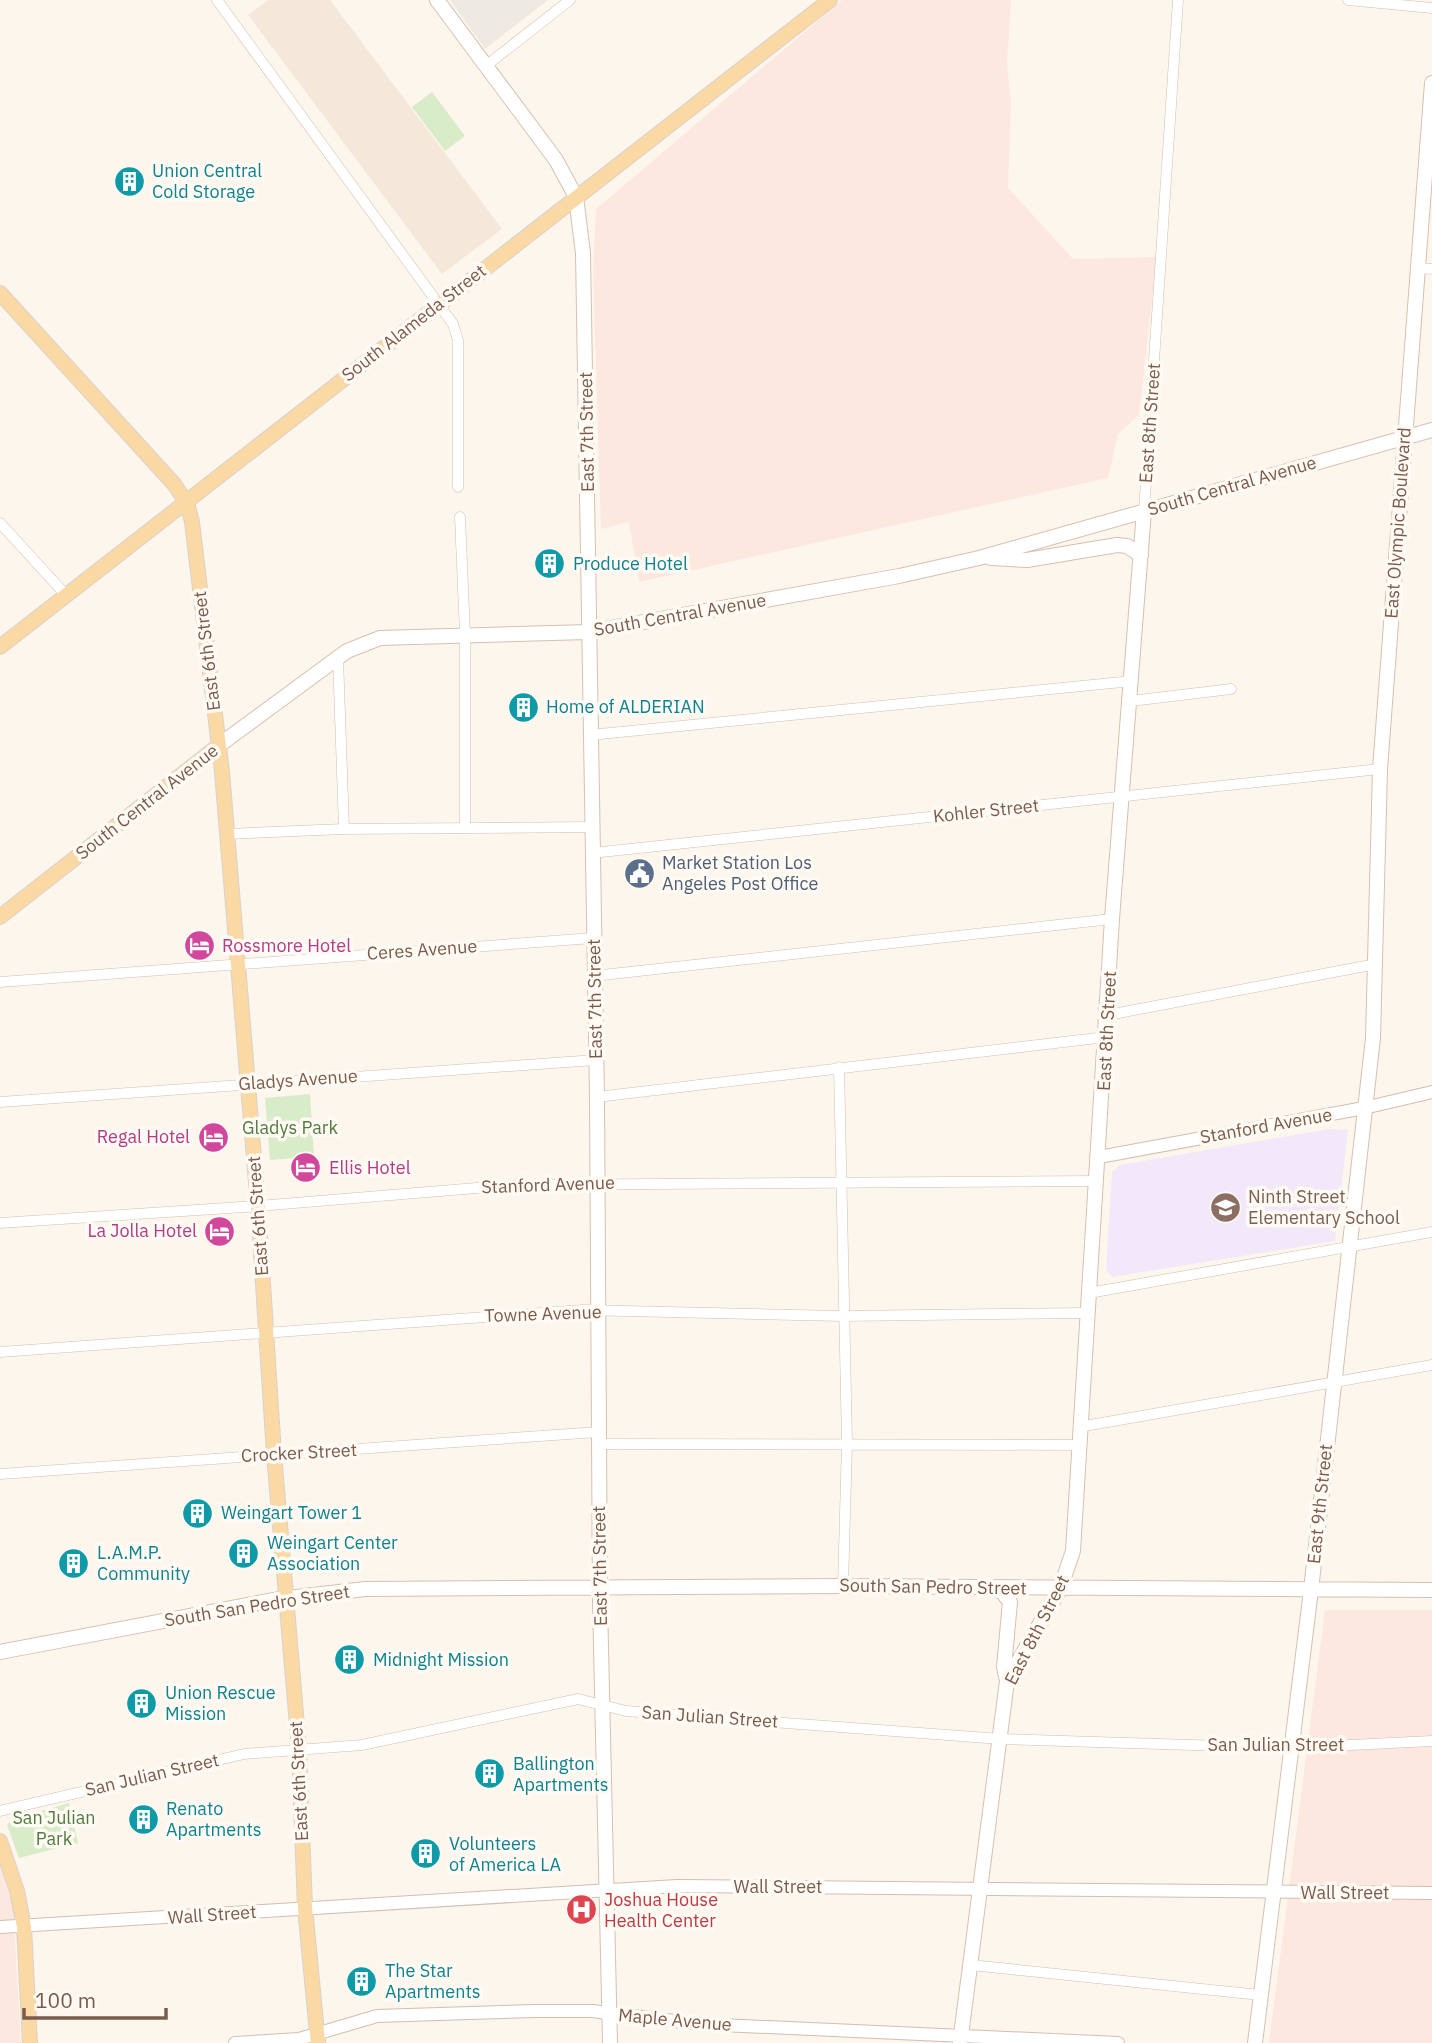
<svg xmlns="http://www.w3.org/2000/svg" width="1432" height="2043" viewBox="0 0 1432 2043" font-family="'IBM Plex Sans',sans-serif">
<style>
.residential{fill:#f5e8da}
.commercial{fill:#fde8e0}
.industrial{fill:#efe9e4}
.education{fill:#f3e8fa}
.green{fill:#d8ecc9}
.lines{fill:none;stroke-linecap:round;stroke-linejoin:round}
.minor-casing{stroke:#d1beb0;stroke-width:11}
.tertiary-casing{stroke:#d1beb0;stroke-width:14}
.secondary-casing{stroke:#d6c0b0;stroke-width:16}
.primary-casing{stroke:#dad1cd;stroke-width:16}
.minor{stroke:#fff;stroke-width:10}
.tertiary{stroke:#fff;stroke-width:12}
.secondary{stroke:#fff;stroke-width:14}
.primary{stroke:#fbd9a5;stroke-width:14}
.labels{text-anchor:middle;stroke-width:7;stroke-linejoin:round;paint-order:stroke}
.culture-label{font-size:18px;fill:#0d838f;stroke:#fffaf3;text-anchor:start}
.street-label{font-size:18px;fill:#7a5c4d;stroke:#fffaf3}
.service-label{font-size:18px;fill:#4e5e75;stroke:#fffaf3;text-anchor:start}
.hotel-label{font-size:18px;fill:#b23c85;stroke:#fffaf3;text-anchor:start}
.park-label{font-size:18px;fill:#537a41;stroke:#fffaf3}
.education-label{font-size:18px;fill:#785e54;stroke:#fffaf3;text-anchor:start}
.health-label{font-size:18px;fill:#be3a42;stroke:#fffaf3;text-anchor:start}
</style>
<rect width="100%" height="100%" fill="#fdf6ec"/>
<!-- residential -->
<path class="residential" d="M268,0H330L502,229L442,274L248,15Z"/>
<!-- commercial -->
<path class="commercial" d="M842,0H1011L1007,64L1011,102L1008,188L1073,259L1157,257L1139,415L1118,434L1108,478L639,582L629,522L601,529L593,269L596,209Z
M1325,1610H1432V2043H1269Z
M0,1866L13,1907L21,2043H0Z"/>
<!-- industrial -->
<path class="industrial" d="M450,0H548L485,49Z"/>
<!-- education -->
<path class="education" d="M1329,1129L1348,1130L1335,1241L1112,1277L1106,1270L1112,1172L1120,1165Z"/>
<!-- green -->
<path class="green" d="M432,92L465,136L445,151L412,107Z
M310,1094L314,1157L270,1160L265,1098Z
M69,1803L78,1843L19,1858L7,1825L12,1819Z"/>
<g class="lines">
<defs>
<path id="minor" d="M217,0L453,324L458,340V487
M1348,0L1432,8
M487,65L570,0
M1418,268L1432,269
M1144,511L1178,0
M460,517L465,634V828
M0,523L66,595
M338,657L344,829
M1131,701L1231,689
M590,735L1132,681
M227,834L344,829L591,827
M592,853L1380,769
M593,976L1112,919
M0,982L593,938
M1108,1015L1376,964
M839,1067L847,1443L843,1586
M597,1097L1106,1037
M0,1102L596,1060
M0,1223L258,1206L512,1185L1097,1181
M1089,1293L1432,1232
M0,1352L583,1310L843,1316L1087,1313
M1079,1427L1432,1365
M598,1444L1078,1445
M0,1474L598,1432
M0,1811L244,1754L362,1745L578,1699L626,1711L1001,1739L1290,1748L1432,1741
M971,1965L1260,1995"/>
<path id="tertiary" d="M1099,1157L1364,1108L1432,1092
M0,1927L677,1886L1432,1893
M235,2043L299,2039L377,2016L535,2011H592L699,2024L1118,2043"/>
<path id="secondary" d="M437,0L556,160L576,197L583,253L597,1097L600,1603L610,2043
M991,558L1027,560L1117,545L1127,546L1141,555
M218,746L347,651L380,638L588,632L899,576L979,558L1432,430
M993,1588L1002,1592L1010,1602L1004,1667L1007,1681
M0,1652L279,1599L365,1589L843,1586L1432,1590
M960,2043L1007,1681L1060,1589L1073,1551L1112,919L1144,511
M1255,2043L1311,1590L1373,1038L1380,769L1432,83"/>
<path id="primary" d="M0,293L174,484L187,503L192,522L222,772L258,1206L274,1454L299,1749L305,1908L318,2043
M0,647L830,0
M0,917L218,746
M0,1841L17,1891L24,1927L30,2043"/>
</defs>
<!-- minor casing -->
<use href="#minor" class="minor-casing"/>
<!-- tertiary casing -->
<use href="#tertiary" class="tertiary-casing"/>
<!-- secondary casing -->
<use href="#secondary" class="secondary-casing"/>
<!-- primary casing -->
<use href="#primary" class="primary-casing"/>
<!-- minor -->
<use href="#minor" class="minor"/>
<!-- tertiary -->
<use href="#tertiary" class="tertiary"/>
<!-- secondary -->
<use href="#secondary" class="secondary"/>
<!-- primary -->
<use href="#primary" class="primary"/>
</g>
<!-- icons -->
<defs>
<symbol id="building-disc" viewBox="-11 -11 22 22"><circle r="9.5" fill="#0f9aa8" stroke="#fffaf3"/><path d="M-4-6H4V6H1V3H-1V6H-4ZM-2.5-4.3h1.7v1.8h-1.7ZM.8-4.3h1.7v1.8H.8ZM-2.5-1h1.7V.8h-1.7ZM.8-1h1.7V.8H.8Z" fill="#fff"/></symbol>
<symbol id="civic-disc" viewBox="-11 -11 22 22"><circle r="9.5" fill="#5c6f8a" stroke="#fffaf3"/><path d="M-.6-6.5H3V-4.5H.6V-3L4-1V1h2V6H-6V1h2V-1L-.6-3ZM-1.2 2.5V6h2.4V2.5Z" fill="#fff"/></symbol>
<symbol id="hotel-disc" viewBox="-11 -11 22 22"><circle r="9.5" fill="#d1479c" stroke="#fffaf3"/><path d="M-6-4.5h1.5V1H6V5H4.5V3h-9V5H-6ZM-4 0a1.8 1.8 0 1 1 3.6 0ZM.5 0V-2.5h3Q6-2.5 6 0Z" fill="#fff"/></symbol>
<symbol id="school-disc" viewBox="-11 -11 22 22"><circle r="9.5" fill="#8d6e63" stroke="#fffaf3"/><path d="M0-5L7-2L0 1L-7-2ZM-4 1L0 2.5L4 1V4Q0 6-4 4Z" fill="#fff"/></symbol>
<symbol id="hospital-disc" viewBox="-11 -11 22 22"><circle r="9.5" fill="#e0444e" stroke="#fffaf3"/><path d="M-5-5h3v3.5h4V-5h3V5h-3V1.5h-4V5h-3Z" fill="#fff"/></symbol>
</defs>
<g fill-rule="evenodd">
<use href="#building-disc" x="112" y="164" width="35" height="35"/>
<use href="#building-disc" x="532" y="546" width="35" height="35"/>
<use href="#building-disc" x="506" y="690" width="35" height="35"/>
<use href="#civic-disc" x="622" y="856" width="35" height="35"/>
<use href="#hotel-disc" x="182" y="928" width="35" height="35"/>
<use href="#hotel-disc" x="196" y="1120" width="35" height="35"/>
<use href="#hotel-disc" x="288" y="1150" width="35" height="35"/>
<use href="#school-disc" x="1208" y="1190" width="35" height="35"/>
<use href="#hotel-disc" x="202" y="1214" width="35" height="35"/>
<use href="#building-disc" x="180" y="1496" width="35" height="35"/>
<use href="#building-disc" x="226" y="1536" width="35" height="35"/>
<use href="#building-disc" x="56" y="1546" width="35" height="35"/>
<use href="#building-disc" x="332" y="1642" width="35" height="35"/>
<use href="#building-disc" x="124" y="1686" width="35" height="35"/>
<use href="#building-disc" x="472" y="1756" width="35" height="35"/>
<use href="#building-disc" x="126" y="1802" width="35" height="35"/>
<use href="#building-disc" x="408" y="1836" width="35" height="35"/>
<use href="#hospital-disc" x="564" y="1892" width="35" height="35"/>
<use href="#building-disc" x="344" y="1964" width="35" height="35"/>
</g>
<g class="labels">
<!-- culture labels -->
<g class="culture-label">
<text x="152" y="177">Union Central<tspan x="152" dy="21">Cold Storage</tspan></text>
<text x="573" y="570">Produce Hotel</text>
<text x="546" y="713">Home of ALDERIAN</text>
<text x="221" y="1519">Weingart Tower 1</text>
<text x="267" y="1549">Weingart Center<tspan x="267" dy="21">Association</tspan></text>
<text x="97" y="1559">L.A.M.P.<tspan x="97" dy="21">Community</tspan></text>
<text x="373" y="1666">Midnight Mission</text>
<text x="165" y="1699">Union Rescue<tspan x="165" dy="21">Mission</tspan></text>
<text x="513" y="1770">Ballington<tspan x="513" dy="21">Apartments</tspan></text>
<text x="166" y="1815">Renato<tspan x="166" dy="21">Apartments</tspan></text>
<text x="449" y="1850">Volunteers<tspan x="449" dy="21">of America LA</tspan></text>
<text x="385" y="1977">The Star<tspan x="385" dy="21">Apartments</tspan></text>
</g>
<!-- street labels -->
<g class="street-label">
<text transform="translate(414 323) rotate(-38)" y="6">South Alameda Street</text>
<text transform="translate(1150 423) rotate(-86)" y="6">East 8th Street</text>
<text transform="translate(587 432) rotate(-91)" y="6">East 7th Street</text>
<text transform="translate(1232 486) rotate(-16)" y="6">South Central Avenue</text>
<text transform="translate(1398 523) rotate(-86)" y="6">East Olympic Boulevard</text>
<text transform="translate(680 615) rotate(-10)" y="6">South Central Avenue</text>
<text transform="translate(207 651) rotate(-97)" y="6">East 6th Street</text>
<text transform="translate(147 802) rotate(-38)" y="6">South Central Avenue</text>
<text transform="translate(986 811) rotate(-6)" y="6">Kohler Street</text>
<text transform="translate(422 950) rotate(-4)" y="6">Ceres Avenue</text>
<text transform="translate(595 999) rotate(-91)" y="6">East 7th Street</text>
<text transform="translate(1107 1031) rotate(-87)" y="6">East 8th Street</text>
<text transform="translate(298 1080) rotate(-4)" y="6">Gladys Avenue</text>
<text transform="translate(1266 1126) rotate(-10)" y="6">Stanford Avenue</text>
<text transform="translate(548 1185) rotate(-2)" y="6">Stanford Avenue</text>
<text transform="translate(258 1216) rotate(-94)" y="6">East 6th Street</text>
<text transform="translate(543 1314) rotate(-2)" y="6">Towne Avenue</text>
<text transform="translate(299 1453) rotate(-3)" y="6">Crocker Street</text>
<text transform="translate(1320 1504) rotate(-84)" y="6">East 9th Street</text>
<text transform="translate(600 1566) rotate(-91)" y="6">East 7th Street</text>
<text transform="translate(933 1587) rotate(1)" y="6">South San Pedro Street</text>
<text transform="translate(257 1606) rotate(-9)" y="6">South San Pedro Street</text>
<text transform="translate(1037 1630) rotate(-63)" y="6">East 8th Street</text>
<text transform="translate(710 1717) rotate(4)" y="6">San Julian Street</text>
<text x="1276" y="1751">San Julian Street</text>
<text transform="translate(152 1775) rotate(-13)" y="6">San Julian Street</text>
<text transform="translate(299 1781) rotate(-93)" y="6">East 6th Street</text>
<text x="778" y="1893">Wall Street</text>
<text x="1345" y="1899">Wall Street</text>
<text transform="translate(212 1915) rotate(-4)" y="6">Wall Street</text>
<text transform="translate(675 2020) rotate(5)" y="6">Maple Avenue</text>
</g>
<!-- service labels -->
<g class="service-label">
<text x="662" y="869">Market Station Los<tspan x="662" dy="21">Angeles Post Office</tspan></text>
</g>
<!-- hotel labels -->
<g class="hotel-label">
<text x="222" y="952">Rossmore Hotel</text>
<text x="190" y="1143" text-anchor="end">Regal Hotel</text>
<text x="329" y="1174">Ellis Hotel</text>
<text x="197" y="1237" text-anchor="end">La Jolla Hotel</text>
</g>
<!-- park labels -->
<g class="park-label">
<text x="290" y="1134">Gladys Park</text>
<text x="54" y="1824">San Julian<tspan x="54" dy="21">Park</tspan></text>
</g>
<!-- education labels -->
<g class="education-label">
<text x="1248" y="1203">Ninth Street<tspan x="1248" dy="21">Elementary School</tspan></text>
</g>
<!-- health labels -->
<g class="health-label">
<text x="604" y="1906">Joshua House<tspan x="604" dy="21">Health Center</tspan></text>
</g>
</g>
<!-- scale -->
<path d="M24 2008v10h142v-10" fill="none" stroke="#7a5c4d" stroke-width="3.5"/>
<text x="35" y="2008" font-size="21" fill="#7a5c4d" stroke="#fffaf3" stroke-width="5" paint-order="stroke">100 m</text>
</svg>
